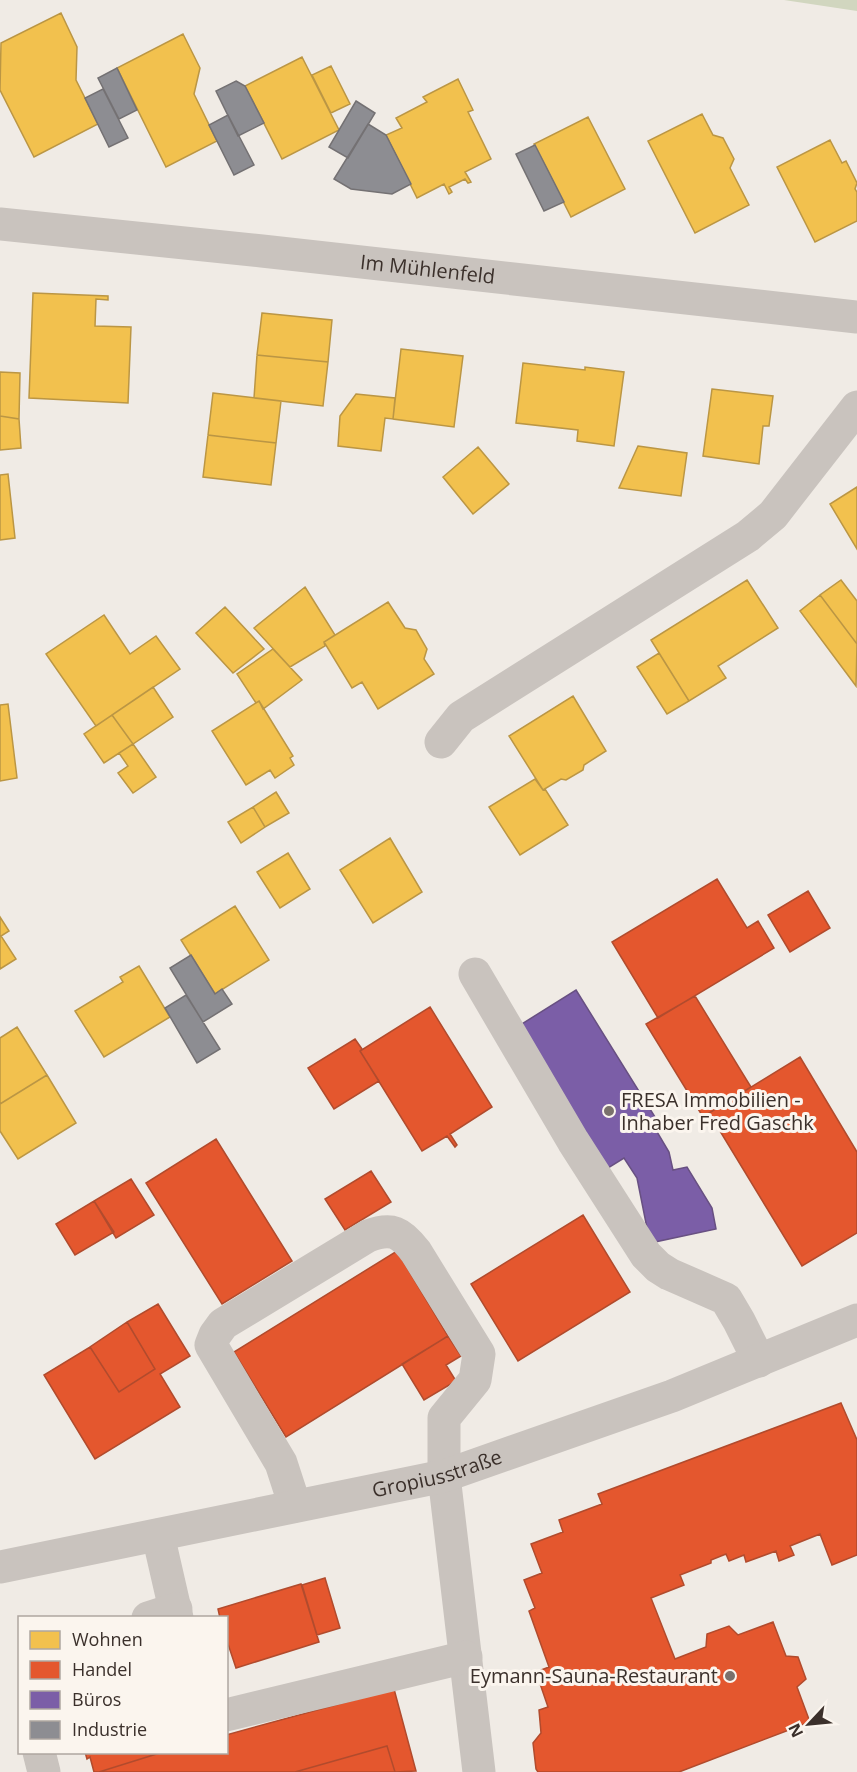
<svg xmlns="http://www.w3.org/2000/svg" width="857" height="1772" viewBox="0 0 857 1772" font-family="'Open Sans',sans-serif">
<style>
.green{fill:#d1d6bf}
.homes{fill:#f2c14e;stroke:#bb9644;stroke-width:1.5}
.shops{fill:#e4572e;stroke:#b14b2d;stroke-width:1.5}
.offices{fill:#7b5ea7;stroke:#685082;stroke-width:1.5}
.industry{fill:#8d8d92;stroke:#747173;stroke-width:1.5}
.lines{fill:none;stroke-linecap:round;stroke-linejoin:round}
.minor{stroke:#c9c3be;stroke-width:33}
.poi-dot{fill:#7a716c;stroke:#fbf5ee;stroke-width:2}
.labels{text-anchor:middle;stroke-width:6;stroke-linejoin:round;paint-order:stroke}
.street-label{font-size:20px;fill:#3b302b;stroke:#fbf5ee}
.poi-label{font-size:20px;fill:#3b302b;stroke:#fbf5ee;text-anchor:start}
</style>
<rect width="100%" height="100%" fill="#f0ebe5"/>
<!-- green -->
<path class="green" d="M784,0H857V11Z"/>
<!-- homes -->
<path class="homes" d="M61,13L77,47L76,80L98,124L34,157L0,90L1,43Z
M183,34L200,68L194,94L217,141L166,167L117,68Z
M302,57L339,130L282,159L245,86Z
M331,66L350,104L331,113L312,75Z
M458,79L473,110L468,112L491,159L465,172L471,182L468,183L465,179L449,187L452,192L449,194L444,184L417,198L386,135L402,128L396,118L427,102L423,97Z
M702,114L713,135L723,138L734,159L730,168L749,205L695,233L648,141Z
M588,117L625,189L571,217L534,144Z
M830,140L842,163L846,161L857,183L855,189L857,192V221L815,242L777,167Z
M33,293L108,296V300L96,299L95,326L131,327L128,403L29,398Z
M262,313L332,320L328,362L257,355Z
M401,349L463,356L454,427L393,419Z
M257,355L328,362L323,406L254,398Z
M523,363L585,370V367L624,372L614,446L577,441L578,430L516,423Z
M0,372L20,373L19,419L0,416Z
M712,389L773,396L769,426H763L759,464L703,456Z
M213,393L281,401L276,443L208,435Z
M356,394L395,398L393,419L385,418L381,451L338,446L340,416Z
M0,416L19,419L21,448L0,450Z
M208,435L276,443L271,485L203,477Z
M638,446L687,453L681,496L619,488Z
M478,447L509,484L473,514L443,477Z
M8,474L15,538L0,540V475Z
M857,487V549L830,504Z
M747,580L778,628L718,666L726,678L689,701L651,640Z
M841,580L857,601V644L820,595Z
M305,587L335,635L324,642L325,646L290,667L254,628Z
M820,595L857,644L856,686L800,611Z
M388,602L405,628L416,630L427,649L424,659L434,674L378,709L362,682L352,688L324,642Z
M225,607L264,649L233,673L196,633Z
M104,615L130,654L156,636L180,669L96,726L46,654Z
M273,649L302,680L263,709L259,701L256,703L237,674Z
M659,653L689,701L667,714L637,667Z
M153,687L173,717L133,744L112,715Z
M573,696L606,751L584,765L583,770L566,780L561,779L543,790L509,736Z
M259,701L293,756L290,758L294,765L275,778L270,770L246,785L212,731Z
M8,704L17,778L0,781V705Z
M112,715L133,744L104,763L84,734Z
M133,744L156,777L133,793L118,773L128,766L119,753Z
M535,779L543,790L545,789L568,825L520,855L489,807Z
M276,792L289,813L265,827L253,807Z
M253,807L265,827L241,843L228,822Z
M390,838L422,892L373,923L340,870Z
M288,853L310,889L280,908L257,872Z
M235,906L269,960L215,994L181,940Z
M0,917L9,931L1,936L16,959L0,969Z
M139,966L170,1017L104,1057L75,1011L123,982L120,977Z
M17,1027L47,1075L0,1104V1038Z
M47,1075L76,1123L18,1159L0,1131V1104Z"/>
<!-- shops -->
<path class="shops" d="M717,879L747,928L758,921L774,948L658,1018L612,942Z
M808,891L830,928L790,952L768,915Z
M695,996L751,1087L703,1117L646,1024Z
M430,1007L492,1107L450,1134L457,1145L455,1147L447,1136L422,1151L360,1051Z
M355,1039L362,1049L360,1051L379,1081L334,1109L308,1068Z
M800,1057L857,1152V1233L802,1266L709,1113Z
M216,1139L292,1261L222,1304L146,1183Z
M371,1171L391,1202L345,1230L325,1199Z
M131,1179L154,1215L116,1238L94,1201Z
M94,1201L114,1232L75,1255L56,1224Z
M583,1215L630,1292L518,1361L471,1284Z
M397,1251L448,1336L286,1437L234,1352Z
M158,1304L190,1356L160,1374L180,1407L95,1459L44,1375L90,1347L119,1392L155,1369L127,1322Z
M127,1322L155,1369L119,1392L90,1347Z
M448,1336L461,1356L446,1365L456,1381L424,1400L402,1364Z
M841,1403L857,1440V1555L832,1565L820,1534L790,1546L794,1555L779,1561L776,1551L746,1562L744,1555L729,1561L726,1554L711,1560V1563L680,1575L684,1585L651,1598L675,1659L706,1647L707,1634L729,1626L738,1635L773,1622L786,1656L798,1657L806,1679L797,1687L810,1722L679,1772H538L536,1769L533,1743L541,1733L539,1710L548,1707L536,1672L549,1667L529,1611L535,1608L524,1580L542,1573L531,1544L563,1532L559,1520L602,1504L598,1494Z
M325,1578L340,1628L317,1635L302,1585Z
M301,1584L319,1642L236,1668L226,1638V1618H220L218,1609Z
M394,1689L416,1771L395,1772L387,1746L295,1772H99L163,1752H226V1735Z
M387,1746L395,1772H295Z
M85,1752H163L99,1772H94L90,1757L87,1759Z"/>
<!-- offices -->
<path class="offices" d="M576,990L655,1117L650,1120L669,1152L673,1170L687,1167L712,1208L716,1229L650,1243L637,1178L624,1158L608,1168L517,1027Z"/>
<!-- industry -->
<path class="industry" d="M117,68L137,110L119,119L98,78Z
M236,81L245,86L264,123L238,136L216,91Z
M103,89L128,138L109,147L85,98Z
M356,101L375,113L348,158L329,147Z
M228,115L254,165L234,175L209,125Z
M368,124L386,135L411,184L392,194L351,189L334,179Z
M535,145L564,202L544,211L516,154Z
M191,955L215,994L222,989L232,1004L203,1022L170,968Z
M186,995L220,1049L197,1063L165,1008Z"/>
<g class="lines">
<!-- minor -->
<g class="minor">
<path id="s1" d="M0,224L262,251L857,317"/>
<path d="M441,742L461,717L748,536L773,515L857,407"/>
<path d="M475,974L573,1141L646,1255L658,1267L669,1274L726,1299L739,1321L759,1361"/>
<path d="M295,1506L281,1463L211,1345L215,1335L223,1324L368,1236C392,1227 401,1232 416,1252L479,1354L475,1380L444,1418V1476L479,1772"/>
<path d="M158,1535L177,1618"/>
<path id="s2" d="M0,1567L444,1476L672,1396L857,1320"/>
<path d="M148,1618L176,1609"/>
<path d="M226,1715L466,1657"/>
<path d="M39,1752L44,1772"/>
</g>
</g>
<!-- markers -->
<g class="poi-dot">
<circle cx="609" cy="1111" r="6"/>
<circle cx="730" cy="1676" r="6"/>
</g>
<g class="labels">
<!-- street labels -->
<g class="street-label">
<text dy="7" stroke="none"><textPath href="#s1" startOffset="430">Im Mühlenfeld</textPath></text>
<text dy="7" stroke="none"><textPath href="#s2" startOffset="447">Gropiusstraße</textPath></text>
</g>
<!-- poi labels -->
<g class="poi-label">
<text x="621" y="1107">FRESA Immobilien -<tspan x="621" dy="23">Inhaber Fred Gaschk</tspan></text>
<text x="718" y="1683" text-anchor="end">Eymann-Sauna-Restaurant</text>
</g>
</g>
<!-- legend -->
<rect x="18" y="1616" width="210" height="138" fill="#fbf5ee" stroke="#aea6a0" stroke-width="1.5"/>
<rect x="30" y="1631" width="30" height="18" fill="#f2c14e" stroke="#aea6a0" stroke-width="1.5"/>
<text x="72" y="1646" font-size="18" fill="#3b302b">Wohnen</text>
<rect x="30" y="1661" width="30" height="18" fill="#e4572e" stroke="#aea6a0" stroke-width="1.5"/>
<text x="72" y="1676" font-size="18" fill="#3b302b">Handel</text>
<rect x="30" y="1691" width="30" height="18" fill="#7b5ea7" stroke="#aea6a0" stroke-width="1.5"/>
<text x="72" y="1706" font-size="18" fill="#3b302b">Büros</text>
<rect x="30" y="1721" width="30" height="18" fill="#8d8d92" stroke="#aea6a0" stroke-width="1.5"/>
<text x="72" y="1736" font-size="18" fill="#3b302b">Industrie</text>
<!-- north arrow -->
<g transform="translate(809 1724) rotate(244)" stroke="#fbf5ee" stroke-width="4.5" paint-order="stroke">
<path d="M0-4.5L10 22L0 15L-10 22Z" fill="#3b302b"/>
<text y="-9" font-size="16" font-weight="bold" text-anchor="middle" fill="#3b302b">N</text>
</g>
</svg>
